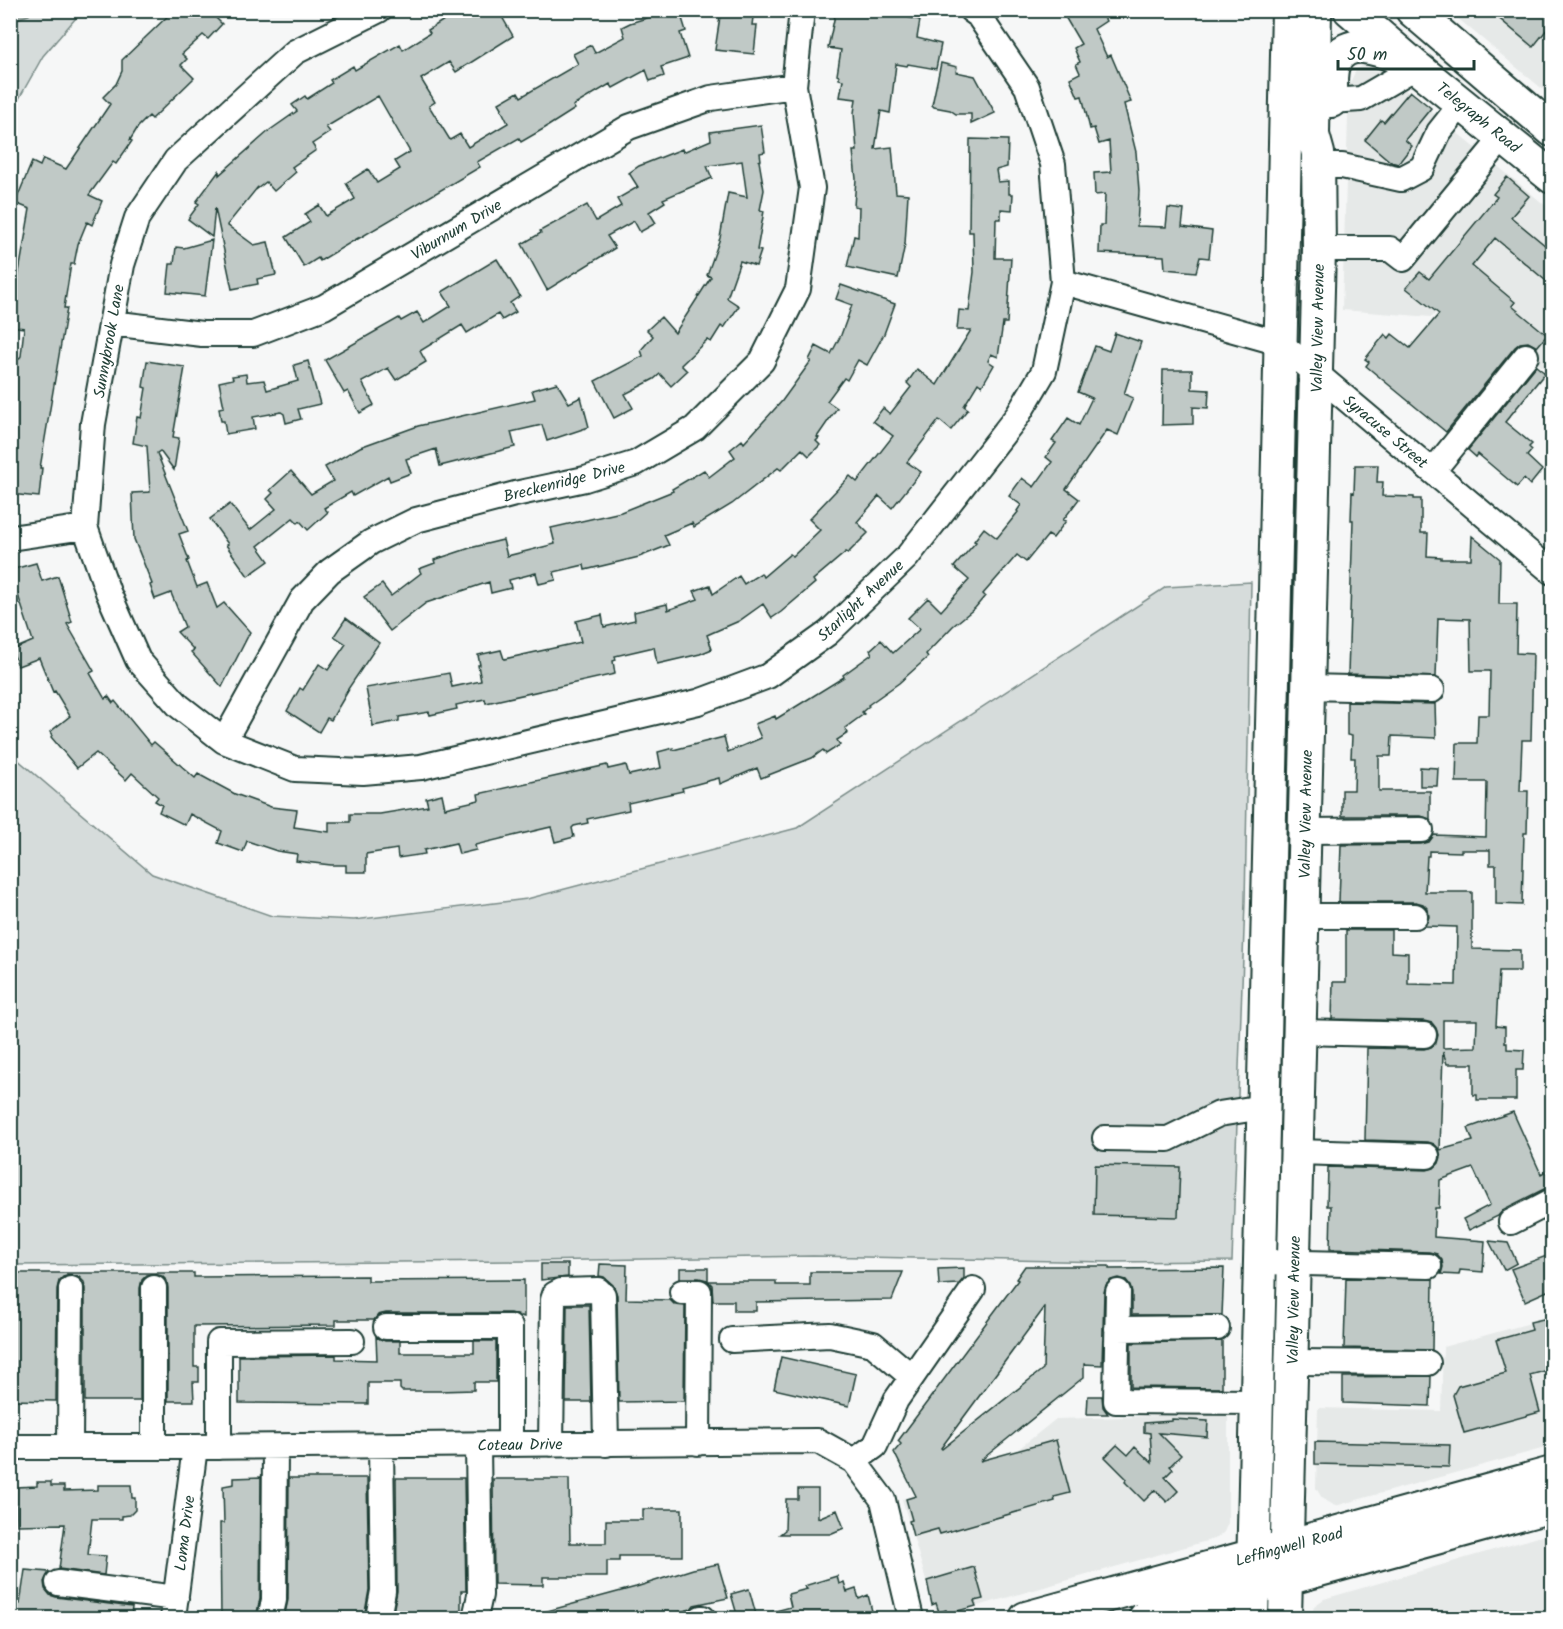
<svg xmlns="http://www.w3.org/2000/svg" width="1563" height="1629" viewBox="0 0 1563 1629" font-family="Kalam,sans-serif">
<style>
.built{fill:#e6e9e8}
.green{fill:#d6dcdb;stroke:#7a8c88;stroke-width:1.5}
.water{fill:#aab5b1;stroke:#72857f;stroke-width:1.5}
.building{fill:#c0c9c6;stroke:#1f3d34;stroke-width:1.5;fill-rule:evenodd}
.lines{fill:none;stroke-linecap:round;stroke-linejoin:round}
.minor-casing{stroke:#1f3d34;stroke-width:28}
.major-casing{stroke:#1f3d34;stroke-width:36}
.minor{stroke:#fff;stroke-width:24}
.major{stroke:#fff;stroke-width:32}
.labels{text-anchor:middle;stroke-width:4.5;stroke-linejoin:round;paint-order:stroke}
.street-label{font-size:16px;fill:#1f3d34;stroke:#fff}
</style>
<rect width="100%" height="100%" fill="#f6f7f7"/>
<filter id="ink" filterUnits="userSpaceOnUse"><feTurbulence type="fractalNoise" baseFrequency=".0167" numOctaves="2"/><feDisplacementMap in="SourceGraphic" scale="12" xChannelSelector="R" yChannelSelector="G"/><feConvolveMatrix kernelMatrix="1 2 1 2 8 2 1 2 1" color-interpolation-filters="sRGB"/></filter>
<g filter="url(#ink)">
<!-- built -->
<path class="built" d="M1449,11H1552V97Z
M1363,65H1371L1380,69L1552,211V375L1453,293L1432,317L1342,310L1349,85L1356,70Z
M1552,1317V1446L1335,1506L1322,1498L1316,1488L1318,1408L1441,1411L1443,1347Z
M1228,1414V1523L1224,1532L1217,1538L946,1615L935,1610L902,1499L986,1475L1056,1419Z
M1552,1533V1618L1436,1616L1435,1618H1311L1314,1606L1324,1599Z"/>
<!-- green -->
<path class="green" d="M11,11H82L43,56L11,113Z
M1251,582L1245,902L1232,1261L1109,1262L813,1256L531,1261L11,1265L10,753L152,874L272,916L354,920L527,899L797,828L1166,587Z"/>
<!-- water -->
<path class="water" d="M10,11L11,10L31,11L29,15L11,21Z"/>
<!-- building -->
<path class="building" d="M174,10H208L222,24L208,39L203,35L182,54L187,59L181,65L194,78L152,119L149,116L138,127L130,140L132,141L116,164L113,162L89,195L102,201L92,225L87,222L78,244L74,264H71L64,308H67L40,468H42L39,497L10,494V377L14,359H19L21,356L24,328L10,326V294L15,295L30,209L15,203L32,162L40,166L43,159L66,169L110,104L103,97L116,84L122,71V60Z
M460,10H498L513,36L456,72L449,62L421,79L435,102L429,106L450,140L460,134L468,147L508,123L501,109L502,108L499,103L518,92L521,97L578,64L573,54L591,45L595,53L625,37L622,27L630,23L673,10L675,17L681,15L686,31L680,33L688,58L661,67L664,76L650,81L646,70L613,88L610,84L573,106L575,109L545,128L521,142L519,138L477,162L480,167L358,239V238L320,261L318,258L304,267L286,237L310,222L305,214L319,205L326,216L355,199L346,183L368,169L377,183L400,169L395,161L410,152L378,96L326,127L330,132L312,144L316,150L292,167L296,172L274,191L266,182L257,189V188L227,225L254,245L268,242L276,275L257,279L258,284L232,289L215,208L212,237L188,219L199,204L196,202L219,171V175L270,130L297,111L292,105L305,96L307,99L332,83L330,80L353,66L355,70L400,44L403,50L430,33L428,30Z
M721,10H754L752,25H757L754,54L715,50Z
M836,10H875L920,20L917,38L941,44L936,69L908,64L907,66L896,64L890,113L881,111L875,149L892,147L896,193L908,194L905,244L898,278L847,267L854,236L858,237L859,207L854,206L856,179L853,151H857L854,113L856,99L840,97L843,80L839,79V76L837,75L841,50L828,48Z
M1061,10H1100L1106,21L1094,29L1107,57L1111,55L1131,102L1124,104L1136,152L1139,191L1137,226L1166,227L1168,208L1184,210L1182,227L1212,231L1209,258L1200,257L1196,272L1165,269L1164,256L1099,253L1100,225H1104L1105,194L1095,195L1094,173L1111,172L1109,141L1099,144L1094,128L1090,129L1082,96L1078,97L1070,78L1080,73L1076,64L1080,62L1074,48L1081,44Z
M1489,10H1552V23L1533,47Z
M941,63L957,67L956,72L975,76L995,113L971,124V114H956L950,110L934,107L932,105Z
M1410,91L1431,108L1405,140L1412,146L1398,164L1391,162L1365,140L1381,120L1384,122Z
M761,125L765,152L760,153L761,160L759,161L764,190L760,210L764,211L757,250L761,251L756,266L740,261L727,298L739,306L724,328L721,326L711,342L707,340L681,365L687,371L671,386L660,374L654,379L625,394L633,408L614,418L595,381L643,356L641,350L653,336L647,330L661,317L675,333L711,277L707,275L720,238L728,193L747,197L742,161L707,166L712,178L663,199L665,202L649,212L656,223L640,232L634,221L607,236L615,248L547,290L522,244L541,233L540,231L587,205L596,221L621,206L617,199L638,187L629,173L639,166L682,149L683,152L711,140L710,132Z
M970,139L1008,140L1007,167L996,170L998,182L1009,181V194H1013L1012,210L1001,209V219H996L995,258H1011L1007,323H1003L998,357L991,354L988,361L994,365L982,386L978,383L964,406L968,409L951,430L939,420L907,462L921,472L892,508L879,496L857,522L868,533L848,553L846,552L813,580L815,583L781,612L772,618L763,604L739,621L707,635L712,649L700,654L657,664L654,647L615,656L616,660L613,661L615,674L486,703L485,699L456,705L457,709L430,715L429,712L399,717V721L373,726L366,688L449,673L452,687L481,681L478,665H480L478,655L501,650L504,659L581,642L576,621L602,615L604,627L635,620L634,612L667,604L668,610L698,599L694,591L710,585L713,594L739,576L744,584L761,573L763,577L790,554L793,556L820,530L809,519L850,476L857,482L893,436L873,421L883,408L890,414L911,387L907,383L917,369L937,385L971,330H957L959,310L969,311L974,272L973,232H969Z
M1507,177L1529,196L1511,217L1552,251V286L1495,238L1472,266L1515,302L1512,306L1547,335L1537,347L1528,342L1520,343L1515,347L1446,432L1366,366L1369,362L1365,359L1385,334L1389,338L1392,334L1410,348L1439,314L1406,288L1420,272L1429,279L1497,197L1493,194Z
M212,240L205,296L167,292L170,264H174L176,247L184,248Z
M497,259L520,296L510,303L516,312L502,320L498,314L467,333L462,325L420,351L426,362L396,380L388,368L362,382L374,405L360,413L348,391L344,393L325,360L399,318L401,321L417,312L424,323L451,306L442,292Z
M841,285L895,304L884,334L867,365L858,360L847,380L844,378L827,401L837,408L817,437L819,438L816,441L820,445L809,456L802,449L781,470L778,468L732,504L694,527L692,523L664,535L669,545L639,557L585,570L584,565L554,572L556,580L539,584L536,573L509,580L511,588L491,593L489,582L426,603L390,631L364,597L382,584L391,596L421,573L419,569L435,563L434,560L470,548L503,540L507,556L555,544L551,528L621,512L673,491L672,489L704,470L709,477L735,457L730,450L742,440L744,443L782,401L811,361L809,360L816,346L831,354L841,335L852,305L836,299Z
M1115,333L1141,342L1124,394L1133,398L1118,435L1107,430L1066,489L1079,499L1063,520L1066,521L1053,538L1048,535L1026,562L1017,555L983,594L985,596L975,608L953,626L926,654L928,657L899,683L868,705L869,706L862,712L864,714L845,728L848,733L837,740L840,745L826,754L823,750L812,758L761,778L757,768L720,784L719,778L682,788L683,791L628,803L629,810L587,819L588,823L574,826L572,828L574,837L555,842L551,827L475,845L476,850L459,854L456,843L424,850L425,854L398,858L397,849L366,854V872H346V865H331L296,861L297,854L277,851L247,841L243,852L218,843L222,831L190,814L185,825L159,812L162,805L155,801L158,797L132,773L126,780L96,753L77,768L51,737L52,735L50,732L70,716L55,691L53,692L39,658L18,666L12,650L33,641L17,592L10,593V570L36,563L42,581L58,576L72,622L67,624L94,671L90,673L105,699L108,696L113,703L115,701L151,745L154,742L195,778L198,774L235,794L271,807L297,810L294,827L329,832V822H350V814H380L428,806L426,798L442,794L445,808L479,800L478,794L607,765L608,769L626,765L629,775L661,768L658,752L673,748V750L724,737L728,752L761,738L755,724L775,716L776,719L844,677L843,675L872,654L870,650L881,640L893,653L920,629L908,618L928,598L941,611L969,580L954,567L976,542L974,541L984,528L997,538L1018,512L1017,511L1021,505L1009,496L1022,478L1034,487L1052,462L1046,457L1056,443L1052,441L1068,418L1079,425L1092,398L1078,392L1095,346L1109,351Z
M147,361L185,367L173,437L179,438L174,470L160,451L157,453L188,531L179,534L189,560L187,561L197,587L207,583L217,608L224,603L250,632L222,687L191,652L194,650L177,632L185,627L171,593L155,599L150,585L152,584L134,539L132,493L150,492L147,446L133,443L137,417L141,418L146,388L143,387Z
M308,361L320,404L298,409L301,419L286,423L284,414L281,412L253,417L255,429L226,434L224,421H221L219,408L224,407L219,382L233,379L232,376L246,374L247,382L264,380L267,390L298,381L294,365Z
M1536,366L1545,373L1505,422L1532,444L1529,447L1532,450L1527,456L1542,470L1530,485L1524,479L1517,487L1478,454L1476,457L1468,450Z
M1163,370H1192V389L1209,390L1208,408L1193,407V424L1162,425Z
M557,383L569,403L581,397L589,427L547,441L542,425L511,432L515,447L440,466L436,449L406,459L411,473L390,481L388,476L353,496L351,492L324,508L328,512L308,530L300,521L298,523L293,518L258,546L269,561L248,576L226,545L228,544L210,519L230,504L250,530L276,509L267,499L273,493L270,490L291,471L311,494L333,481L325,467L360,447L418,426L535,399L532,390Z
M1355,465H1378L1377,482H1383L1382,496L1414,497V499H1421V533H1428L1427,556L1441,557V559H1471L1472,536L1500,559L1499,604H1517L1516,653L1533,654L1531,740H1522L1520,791H1528L1527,833H1524L1522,905L1496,904V865H1490V850H1461V852L1429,851V856H1427L1425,892H1472V949L1520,950V971H1499L1496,1026L1505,1027V1043H1507V1049L1524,1050L1523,1070H1516V1100H1477V1095H1473V1064H1447L1443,1052L1440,1150L1473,1141L1468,1128L1513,1112L1541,1174L1552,1168V1187L1546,1188L1504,1209L1498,1216L1469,1230L1463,1219L1490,1205L1473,1168L1440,1180L1439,1208H1435L1434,1237L1485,1241L1483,1272L1460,1270L1459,1275L1441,1274L1443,1267L1442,1260L1437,1254L1429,1252L1330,1249L1331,1206H1327L1328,1167L1427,1170L1434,1168L1439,1163L1441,1157L1439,1149L1434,1144L1428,1142L1365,1140L1367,1048L1424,1049L1431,1047L1436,1043L1438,1035L1436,1028L1432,1023L1424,1021L1332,1019L1333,982H1346V930H1391V952L1408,953V984L1456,985L1457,927L1425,926L1429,917L1428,909L1423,904L1416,902H1339L1341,845L1421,844L1429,842L1434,835L1486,837L1487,782H1456L1457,743H1477L1478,715H1489L1490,671H1471L1470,619L1438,618L1436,677L1348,674L1353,520H1351L1352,492L1354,493ZM1443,1020H1477L1476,1047L1443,1048Z
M346,618L379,643L346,692L348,691L331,720L327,718L319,732L287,711L300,688L303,690L319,664L328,670L346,644L334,636Z
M1347,702L1435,704L1436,738L1392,736L1391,756H1379V791H1430V819L1421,816H1342V790H1354L1355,758H1351L1352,736L1347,735Z
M1420,767L1438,768L1437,786H1420Z
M1095,1165L1180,1167L1178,1217L1094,1215Z
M1489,1241L1508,1243L1517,1263L1504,1270Z
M1552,1254V1289L1525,1301L1511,1269Z
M541,1264H568V1277L541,1280Z
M600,1264L627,1265L626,1299L670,1300L675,1305L685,1306L684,1401L619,1402L617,1295L613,1285L604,1277L599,1276Z
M1025,1266H1109V1269L1224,1268L1222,1315H1132V1292L1130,1285L1126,1280L1119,1278L1111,1280L1106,1285L1104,1292L1102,1365L1084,1364V1377L980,1461L1056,1440L1070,1493L1054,1497L1055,1501L940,1534L938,1529L913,1536L909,1521L912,1520L906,1499L916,1496L894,1452L901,1444L898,1441L1018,1280L1016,1279ZM1045,1307L1043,1369L942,1449L941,1448Z
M680,1268H708V1281H776V1285H810V1272H903L892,1300L756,1302V1311H734V1301H713L712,1285L707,1280L699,1278H680Z
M964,1268V1278L959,1284L939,1285L938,1269Z
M10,1273H194V1277L368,1276V1281L524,1280V1317L510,1313H386L378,1315L374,1320H336V1325L194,1326V1367H199V1382H193L194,1401H168V1288L167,1281L162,1276L153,1274L147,1275L142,1280L140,1288V1401H85V1289L84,1282L79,1277L70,1275L63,1277L59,1281L57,1289L56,1401L10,1400Z
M1346,1278L1433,1279L1432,1350L1344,1348Z
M567,1305H589L591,1402H566Z
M1552,1317V1369L1530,1375L1540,1412L1464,1433L1453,1395L1458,1386L1506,1373L1496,1340L1532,1330L1530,1322Z
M376,1337L385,1341H400V1353H474V1341H496V1382H474V1390L439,1391H402L400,1389V1383H368V1404L239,1403V1356L336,1355V1359L377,1360Z
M1222,1341V1388L1131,1387V1343Z
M781,1357L856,1374L849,1406L774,1389Z
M1431,1376L1430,1406L1343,1403V1377Z
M1088,1396H1102L1103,1407L1108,1414H1087Z
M1172,1419L1208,1421L1207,1437L1159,1433L1181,1455L1170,1466L1173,1469L1165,1477L1178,1491L1167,1502L1155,1490L1144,1501L1125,1482L1127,1479L1105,1457L1117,1445L1128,1455L1135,1447L1152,1463L1150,1433L1144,1432V1423L1172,1421Z
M1315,1442L1450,1445L1449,1467L1315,1464Z
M261,1477L260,1598L256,1618H221L220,1523H224L223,1486L234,1484V1478Z
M289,1478H367L369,1590L364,1618H284L288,1600Z
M396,1478H464L466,1591H461V1618H392L397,1591Z
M493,1479H569L570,1543H606V1520H643V1509H682V1556H619V1561H607V1577H543V1585L494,1584Z
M37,1482H51V1486H64V1491L98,1490V1485H131L132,1498H135V1510L130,1515L122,1516V1519H92L88,1555L106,1556L104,1575L59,1569L65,1524L17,1525L16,1487L37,1486Z
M798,1489H818V1518L837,1510L844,1528L830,1534H780L785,1530L786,1499H798Z
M718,1564L728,1598L694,1605L691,1609L656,1618H536V1614L636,1587L693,1569Z
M974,1567L983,1599L974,1601L976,1606L947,1614L946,1610L939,1612L936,1603L932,1605L927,1581Z
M25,1570L49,1572L44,1582L45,1589L50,1595L56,1597L132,1607L131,1618H10L13,1603L20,1604Z
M837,1576L839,1584L844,1582L847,1592L856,1589L859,1599L868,1595L873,1615L864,1616L865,1618H765L764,1614L791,1607L788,1594L807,1589L804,1586Z
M749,1589L757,1618H738L731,1594Z"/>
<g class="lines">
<defs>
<path id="minor" d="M379,10L295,52L176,160L137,218L122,265L93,424L85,527L108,592L138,660L179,706L224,741L295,769L363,772L421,767L698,702L768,676L828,633L907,557L1018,415L1044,371L1063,282L1053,164L1027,87L978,15L971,10
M1331,101L1361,99L1416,67
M1318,166H1342L1401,179L1422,168L1439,132L1462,103
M1319,249H1390L1403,259L1504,136
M1063,282L1280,343L1552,572
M111,323L202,334H253L324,307L629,127L711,98L794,86
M1433,471L1526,356
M10,538L85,527
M1308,687L1432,690
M224,741L302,600L330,571L371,542L416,520L515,494L585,479L636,463L695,428L762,361L798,289L812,188L794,86L802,10
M1305,831L1421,830
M1303,916H1415
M1300,1032L1424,1035
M1105,1138L1168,1139L1219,1114L1263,1107
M1297,1152L1427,1156
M1511,1222L1552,1201
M1260,1262L1429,1266
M154,1288V1447
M682,1292H699L698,1443
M1118,1292L1116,1401L1257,1402
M386,1327H510V1444
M1117,1329L1217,1328
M732,1340L830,1335L873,1344L912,1377
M1291,1362L1428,1363
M551,1444L553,1300L555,1294L561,1291L598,1290L603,1295L606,1444
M10,1447H195L818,1441L854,1461L883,1500L911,1618
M70,1447L71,1289
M219,1447V1342L352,1341
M854,1461L875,1446L896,1400L973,1289
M58,1583L176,1598
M173,1618L195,1447
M270,1618L274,1600L275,1447
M378,1618L383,1591L381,1446
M475,1618L480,1595L478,1445
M701,1618H703"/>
<path id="major" d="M1350,10L1416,67L1552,177
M1412,10L1552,130
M1331,101C1332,89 1329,74 1334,63C1347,36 1379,49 1399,58
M1026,1618L1552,1473
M1145,1618L1552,1506
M1252,1618L1288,10
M1285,1618L1319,249L1318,153L1313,135L1315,10"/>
</defs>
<!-- minor casing -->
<use href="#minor" class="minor-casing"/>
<!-- major casing -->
<use href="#major" class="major-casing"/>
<!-- minor -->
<use href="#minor" class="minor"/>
<!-- major -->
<use href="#major" class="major"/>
</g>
</g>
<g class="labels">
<!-- street labels -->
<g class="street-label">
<text transform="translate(1479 117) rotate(39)" y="6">Telegraph Road</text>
<text transform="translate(456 229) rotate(-31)" y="6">Viburnum Drive</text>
<text transform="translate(1317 328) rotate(-89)" y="6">Valley View Avenue</text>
<text transform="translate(108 341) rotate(-80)" y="6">Sunnybrook Lane</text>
<text transform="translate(1386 431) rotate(40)" y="6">Syracuse Street</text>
<text transform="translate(564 481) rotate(-14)" y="6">Breckenridge Drive</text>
<text transform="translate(860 600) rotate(-43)" y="6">Starlight Avenue</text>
<text transform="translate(1305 814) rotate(-89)" y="6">Valley View Avenue</text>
<text transform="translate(1293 1300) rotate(-89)" y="6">Valley View Avenue</text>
<text transform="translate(520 1444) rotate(-1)" y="6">Coteau Drive</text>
<text transform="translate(184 1533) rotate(-83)" y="6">Loma Drive</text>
<text transform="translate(1289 1546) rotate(-15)" y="6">Leffingwell Road</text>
</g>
</g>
<!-- margin -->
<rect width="1563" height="1629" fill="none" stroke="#fff" stroke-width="36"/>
<rect x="18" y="18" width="1527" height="1593" fill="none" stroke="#1f3d34" stroke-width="2" filter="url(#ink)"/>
<!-- scale -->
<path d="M1338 60v9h136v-9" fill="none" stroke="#1f3d34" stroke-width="3"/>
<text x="1347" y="60" font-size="18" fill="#1f3d34" stroke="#ffffff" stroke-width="4.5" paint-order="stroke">50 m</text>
</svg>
